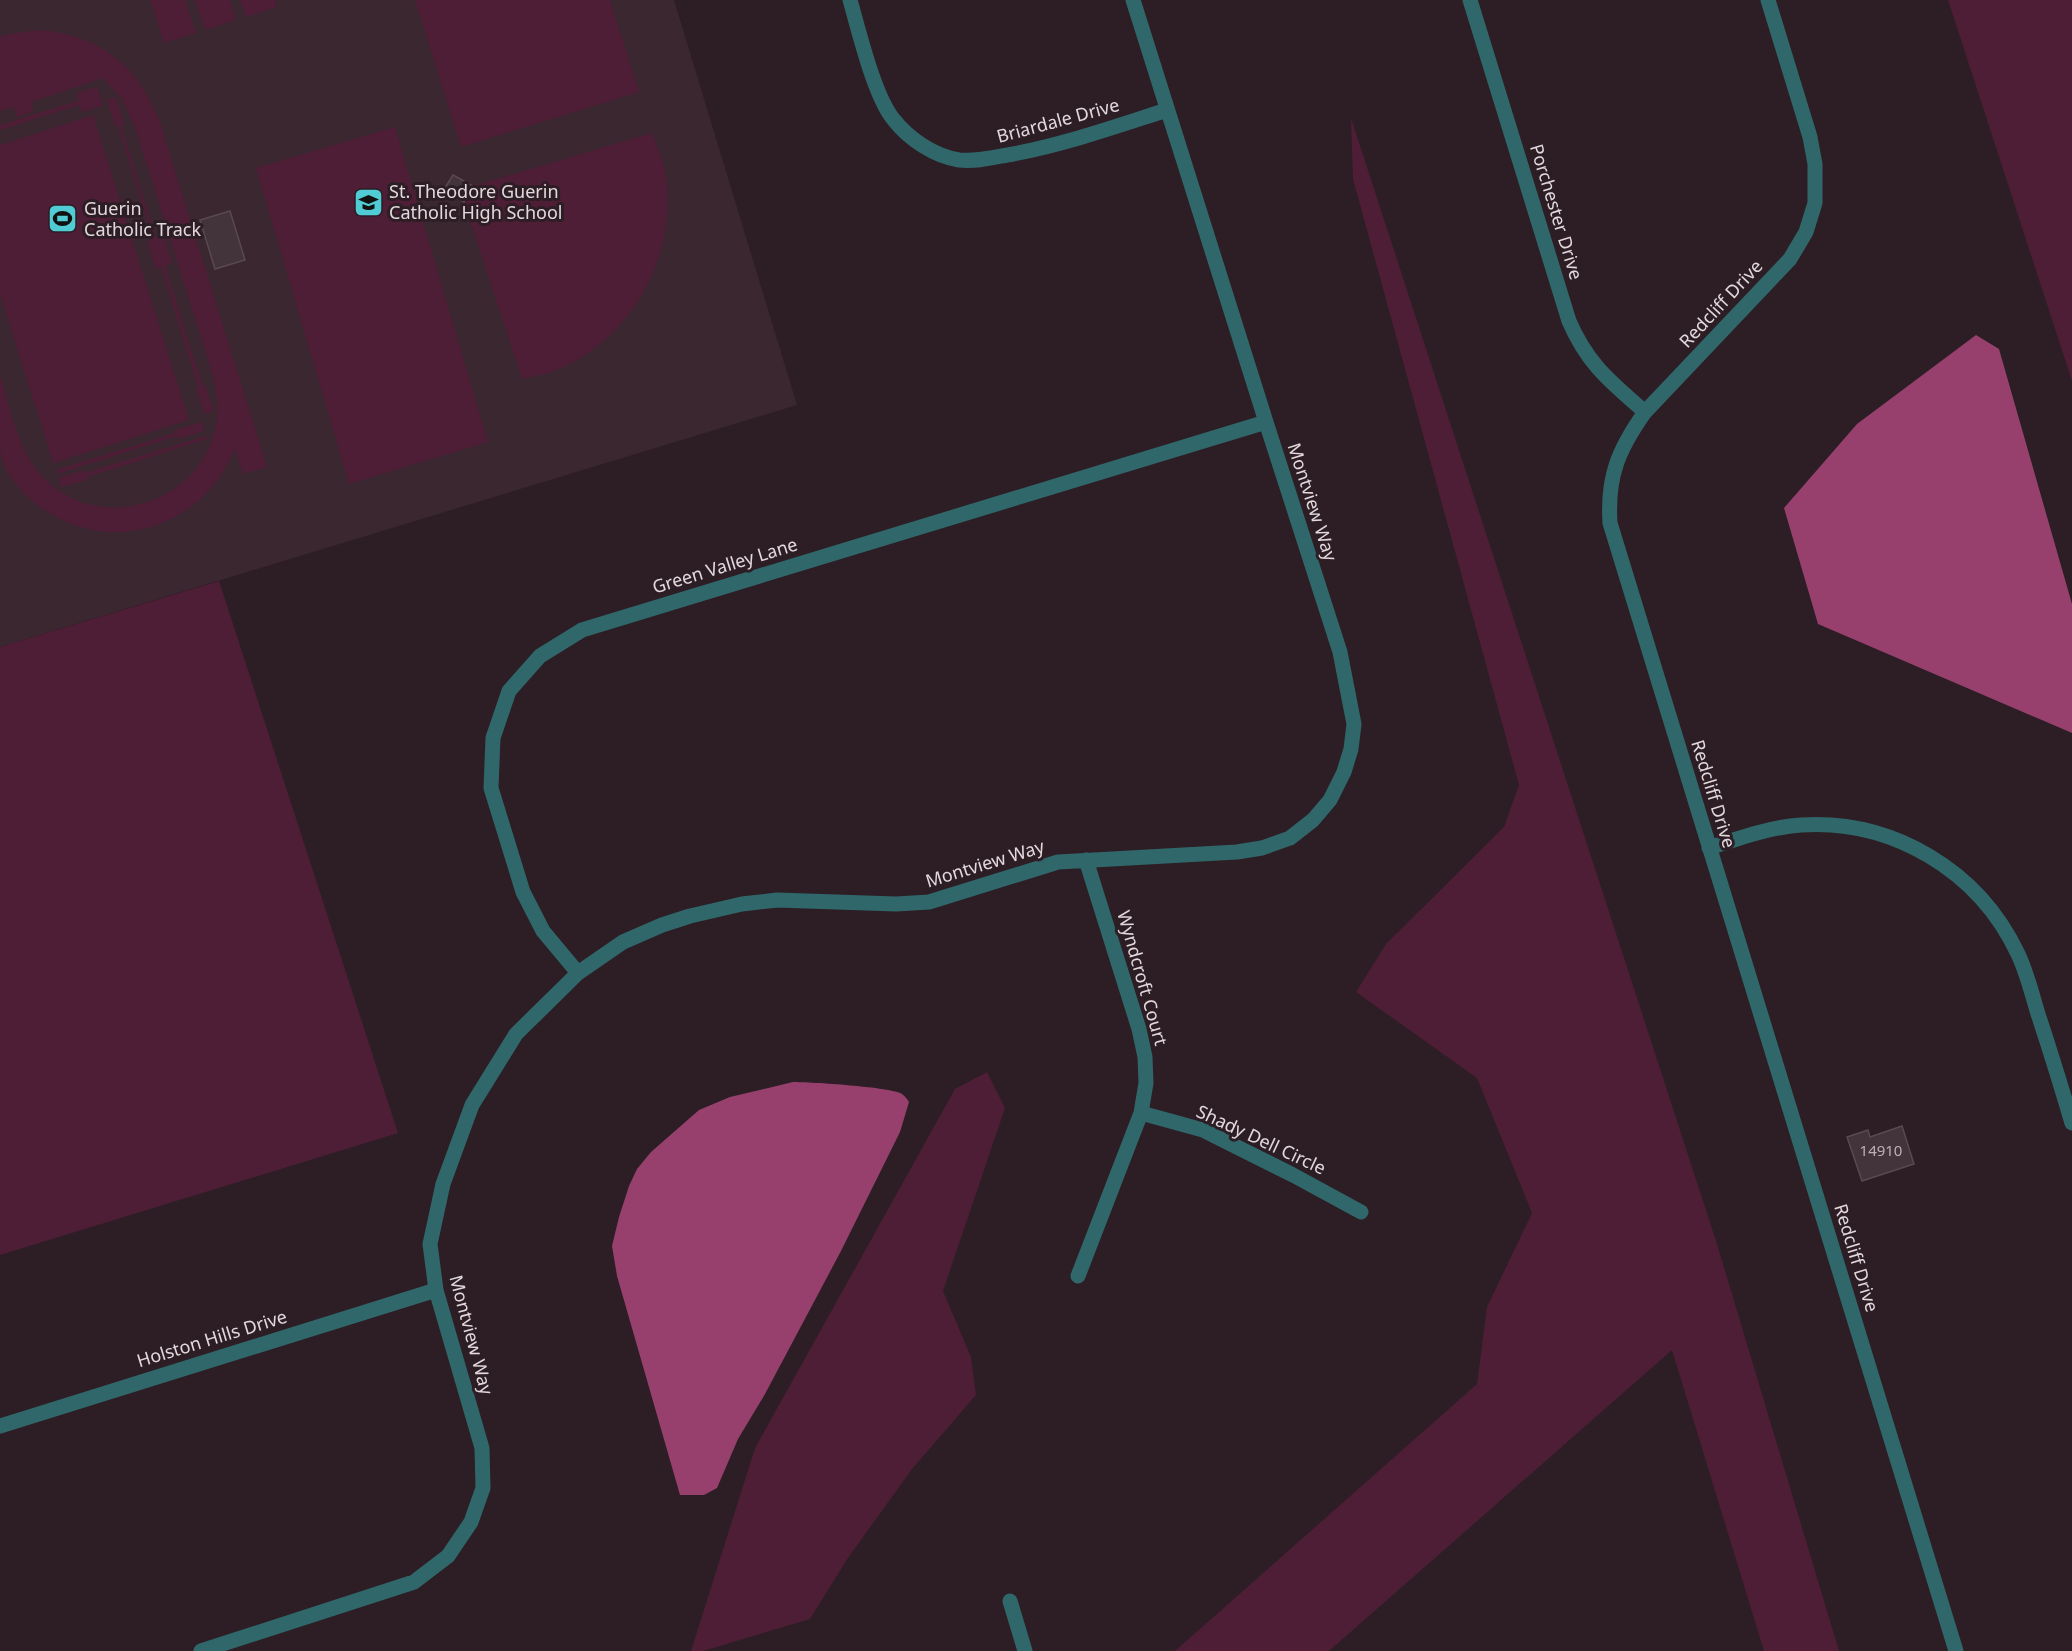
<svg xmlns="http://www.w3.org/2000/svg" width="2072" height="1651" viewBox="0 0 2072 1651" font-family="'Noto Sans',sans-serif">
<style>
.built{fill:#3a2730}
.green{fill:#4e1e37}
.water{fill:#97406e}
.building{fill:#43343b;stroke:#594950;stroke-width:1.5}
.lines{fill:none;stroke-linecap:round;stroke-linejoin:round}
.street{stroke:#30676a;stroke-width:15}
.labels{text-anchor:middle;stroke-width:6;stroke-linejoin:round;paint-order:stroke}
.number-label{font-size:15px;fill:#bbb0b4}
.street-label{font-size:18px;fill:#e3d9dd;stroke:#2c1e24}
.poi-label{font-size:18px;fill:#e3d9dd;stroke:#2c1e24;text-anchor:start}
</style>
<rect width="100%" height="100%" fill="#2c1e24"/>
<!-- built -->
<path class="built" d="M0,0H674L797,405L0,647Z"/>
<!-- green -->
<path class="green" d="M150,0H185L196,33L164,43Z
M195,0H230L236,20L205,30Z
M240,0H275L277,7L246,17Z
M415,0H610L639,92L461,147Z
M1948,0H2072V381Z
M43,30C102,38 136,64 159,119L267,467L243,474L235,449C202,529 109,558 39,506C24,495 6,476 1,457C0,450 0,441 0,434C0,414 0,394 0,375C11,409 17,448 41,475C92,532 188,510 212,439C220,418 218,398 213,376L135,127L121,98L103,78L31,102L33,112L17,117L13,107L0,111V36L22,32Z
M97,87L103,106L82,112L79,105L0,130V125L78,101L76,93Z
M116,97L124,123L121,125L156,238L164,236L172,263L165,266L202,385H205L214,411L204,414L196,388L198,387L161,267L155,268L147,241L153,239L118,126H115L107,100Z
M93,115L189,420L53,463L0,294V145Z
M1351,118L1717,1244L1839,1651H1764L1672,1350L1329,1651H1175L1477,1384L1487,1307L1532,1213L1477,1078L1356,992L1386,944L1504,827L1519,785L1353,179Z
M395,127L488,442L349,484L256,168Z
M652,133C655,142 661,153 663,163C683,243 637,334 562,368C549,373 535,376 522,379L464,202L473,186Z
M202,422L204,431L179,439L177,436L57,474L56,470L175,433V430Z
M206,436L207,439L87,477V480L61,487L58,478L84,470L85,473Z
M219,581L398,1133L0,1255V647Z
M987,1072L1005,1108L943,1291L971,1357L976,1395L912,1469L848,1558L810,1619L703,1651H691L755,1448L955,1089Z"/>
<!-- water -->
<path class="water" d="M1976,335L1999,349L2072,604V733L1818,624L1784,508L1857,424Z
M793,1082C810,1082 892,1087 902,1094C905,1096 907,1099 909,1102L900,1132L841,1251L765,1394L738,1439L717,1488L704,1495H680L617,1276L612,1246L619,1217L629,1186L637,1169L651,1152L699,1110L730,1097Z"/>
<!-- building -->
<path class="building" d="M453,175L473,186L464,202L443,191Z
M230,211L245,260L215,269L200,220Z
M1902,1126L1914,1164L1862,1181L1847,1137L1868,1130L1870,1137Z"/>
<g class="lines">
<!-- street -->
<path class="street" d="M850,0C859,31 874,96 894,120C909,139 934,156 959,160C977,162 995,157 1013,154C1066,144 1117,126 1167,110
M1470,0L1569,321C1588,365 1611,382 1645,412
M1768,0L1810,137L1815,164V203L1806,232L1790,259L1645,412C1618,450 1607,477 1610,523L1956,1651
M1709,848C1739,838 1770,827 1801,825C1893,819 1979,871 2018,954C2027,973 2032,994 2038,1014C2050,1050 2061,1086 2072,1123
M578,973L543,931L523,892L491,788L493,738L509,691L540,656L582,630L1266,422
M1141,1113L1203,1130L1293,1175L1361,1212
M1078,1276L1141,1113L1146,1083L1145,1057L1139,1029L1086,860
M0,1426L436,1290
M1010,1601L1025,1651
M201,1651L414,1582L448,1556L471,1522L483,1488L482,1448L436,1290L430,1244L443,1184L472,1105L516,1034L578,973L623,942L662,925L690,916L742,904L777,900L896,904L929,902L1058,862L1237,852L1262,848L1290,838L1313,820L1330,800L1344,772L1351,749L1354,724L1340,652L1266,422L1133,0"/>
</g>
<!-- icons -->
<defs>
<symbol id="school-square" viewBox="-11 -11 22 22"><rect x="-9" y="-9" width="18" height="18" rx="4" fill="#51ccd4" stroke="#2c1e24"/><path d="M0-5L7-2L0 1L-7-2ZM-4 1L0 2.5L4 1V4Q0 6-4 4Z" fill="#111"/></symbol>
<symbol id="stadium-square" viewBox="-11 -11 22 22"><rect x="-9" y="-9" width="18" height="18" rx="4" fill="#51ccd4" stroke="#2c1e24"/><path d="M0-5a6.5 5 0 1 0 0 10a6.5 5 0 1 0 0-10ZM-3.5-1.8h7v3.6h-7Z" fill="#111"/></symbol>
</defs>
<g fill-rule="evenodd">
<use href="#school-square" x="352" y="186" width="33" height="33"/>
<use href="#stadium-square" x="46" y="202" width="33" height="33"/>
</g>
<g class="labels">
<!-- number labels -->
<g class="number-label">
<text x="1881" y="1156">14910</text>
</g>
<!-- street labels -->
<g class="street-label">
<text transform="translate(1058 121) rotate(-15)" y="6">Briardale Drive</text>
<text transform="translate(1556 212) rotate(73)" y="6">Porchester Drive</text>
<text transform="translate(1721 304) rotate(-47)" y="6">Redcliff Drive</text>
<text transform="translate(1312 502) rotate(72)" y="6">Montview Way</text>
<text transform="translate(725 566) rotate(-17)" y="6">Green Valley Lane</text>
<text transform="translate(1713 794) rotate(73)" y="6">Redcliff Drive</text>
<text transform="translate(985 864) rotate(-17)" y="6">Montview Way</text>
<text transform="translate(1142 978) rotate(74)" y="6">Wyndcroft Court</text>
<text transform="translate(1261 1140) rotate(25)" y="6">Shady Dell Circle</text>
<text transform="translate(1856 1258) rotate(73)" y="6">Redcliff Drive</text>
<text transform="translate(471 1335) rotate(75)" y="6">Montview Way</text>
<text transform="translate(212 1339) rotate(-17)" y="6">Holston Hills Drive</text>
</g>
<!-- poi labels -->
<g class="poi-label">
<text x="389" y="198">St. Theodore Guerin<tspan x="389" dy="21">Catholic High School</tspan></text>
<text x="84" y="215">Guerin<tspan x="84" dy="21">Catholic Track</tspan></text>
</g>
</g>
</svg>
